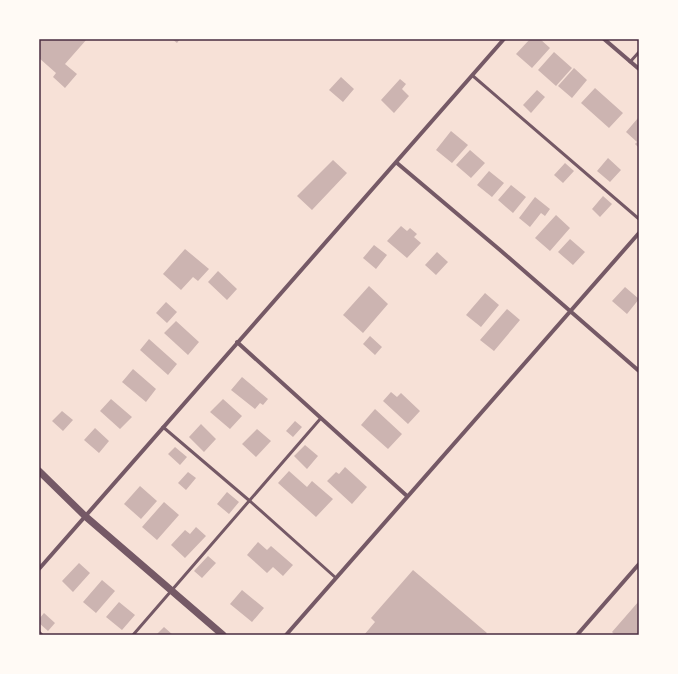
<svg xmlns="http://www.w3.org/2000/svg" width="678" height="674" viewBox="0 0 678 674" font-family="Overpass,sans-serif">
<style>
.building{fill:#ccb4b1}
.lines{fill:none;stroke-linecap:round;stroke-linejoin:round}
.service{stroke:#755966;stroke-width:3}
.minor{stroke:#755966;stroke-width:4}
.tertiary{stroke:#755966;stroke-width:7}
.neatline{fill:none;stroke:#4a2c40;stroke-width:1.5}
</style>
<rect width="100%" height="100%" fill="#f7e1d7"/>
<!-- building -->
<path class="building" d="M39,39H87L65,64L77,74L65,88L53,77L56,73L39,58Z
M172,39H180L177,43Z
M530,39H540L550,48L532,68L516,54Z
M554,52L572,68L556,86L538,70Z
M574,68L587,80L572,98L558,86Z
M341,77L354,89L343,102L329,90Z
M400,79L406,84L402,89L409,96L394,113L381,100Z
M595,88L623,113L609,128L581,103Z
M537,90L545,97L531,113L523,105Z
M638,118L639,119V148L635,144L637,142L626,132Z
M451,131L468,145L452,163L436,150Z
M470,150L485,163L471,178L456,165Z
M608,158L621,170L610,182L597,171Z
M333,160L347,173L312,210L297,196Z
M565,163L574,171L563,183L554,175Z
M489,171L504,183L492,197L477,185Z
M511,185L526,197L513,213L498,200Z
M603,196L612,204L600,217L592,209Z
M535,197L550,209L545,216L541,213L530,227L519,218Z
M556,215L570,228L550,251L535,238Z
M401,226L407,231L410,228L417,234L414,237L421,243L407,258L387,241Z
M570,239L585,252L573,265L558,252Z
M374,245L387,255L376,269L363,258Z
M185,249L209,269L198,281L193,277L181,290L163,274Z
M437,252L448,262L436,275L425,265Z
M218,271L237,289L227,300L208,282Z
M369,286L388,304L363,333L343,315Z
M625,287L639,299L627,314L612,301Z
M485,293L499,305L481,327L466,315Z
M166,302L177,312L167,323L156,313Z
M507,309L520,320L494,351L480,340Z
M176,321L199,342L188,355L164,333Z
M370,336L382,347L375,355L363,344Z
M149,339L177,364L168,375L140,350Z
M133,369L156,389L146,402L122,382Z
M242,377L268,399L263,405L260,403L255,409L231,390Z
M391,392L397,397L401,393L420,411L408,424L383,401Z
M111,399L132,417L120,429L100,411Z
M223,399L242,416L230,429L210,412Z
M375,409L402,434L388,449L361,425Z
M62,411L73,420L63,431L52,421Z
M295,421L302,427L293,437L286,431Z
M201,424L216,439L204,452L189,437Z
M95,428L109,441L99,453L84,440Z
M257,429L271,441L256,457L242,444Z
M305,445L318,456L307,469L294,456Z
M175,447L187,457L180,465L168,454Z
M345,467L367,487L352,504L327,481L336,472L339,474Z
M289,471L307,487L312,481L333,499L316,517L278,483Z
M188,472L196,478L186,490L178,483Z
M140,486L157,501L141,519L124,504Z
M227,492L239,502L229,514L217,504Z
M164,502L179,515L157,540L142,527Z
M196,527L206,536L185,558L171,545L185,530L190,534Z
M258,542L267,550L271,546L293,565L283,576L273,567L267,573L247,555Z
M208,556L216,563L202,578L194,571Z
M79,563L90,573L73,592L62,581Z
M413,570L487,633L485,635H364L375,622L371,618Z
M102,580L115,591L96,613L83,602Z
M242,590L264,608L252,622L230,604Z
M639,601V635H615L612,632Z
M119,602L135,615L122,630L106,617Z
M44,613L55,623L48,631L39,623V619Z
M164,627L173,635H156Z"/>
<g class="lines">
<!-- service -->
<path class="service" d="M630,62L639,52
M473,76L639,219
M163,427L251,502L336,578
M39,632L42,635
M133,635L321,418"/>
<!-- minor -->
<path class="minor" d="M604,39L639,69
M397,163L500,250L639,371
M237,342L407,496
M39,569L504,39
M286,635L639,233
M577,635L639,564"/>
<!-- tertiary -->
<path class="tertiary" d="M39,471L85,516L223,635"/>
</g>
<!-- border -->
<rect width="678" height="674" fill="none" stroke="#fffaf5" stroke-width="80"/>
<rect x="40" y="40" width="598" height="594" class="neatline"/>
</svg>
